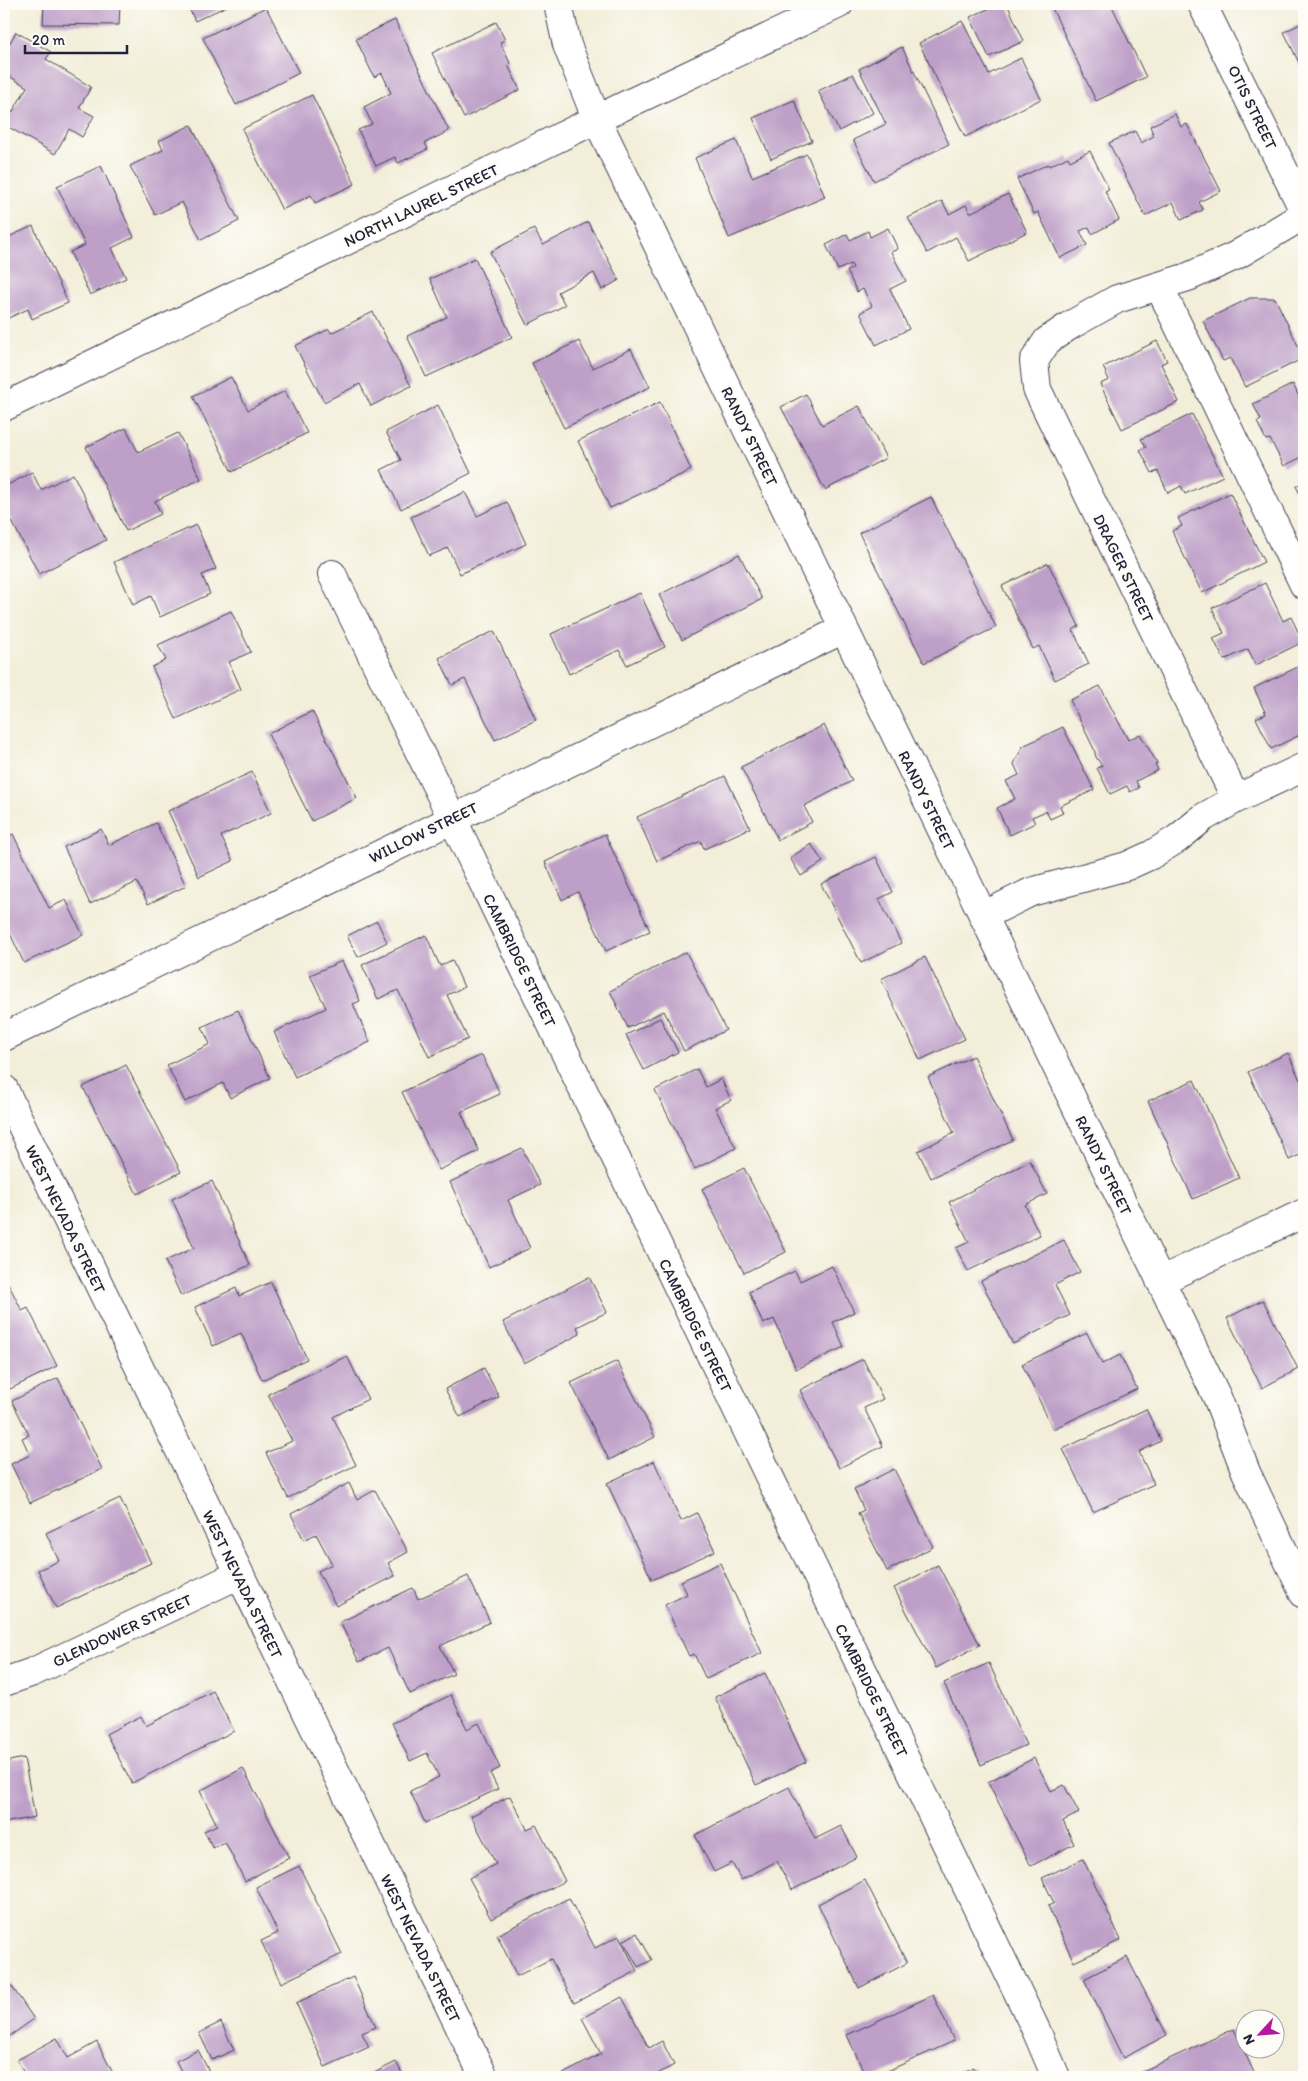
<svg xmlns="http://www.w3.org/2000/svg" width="1308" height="2081" viewBox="0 0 1308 2081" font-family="Itim,sans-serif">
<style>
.building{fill:#bd9fc7}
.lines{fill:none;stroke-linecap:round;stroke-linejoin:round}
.minor-casing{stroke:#414153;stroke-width:30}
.minor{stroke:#fff;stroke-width:28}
.labels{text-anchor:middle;stroke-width:5;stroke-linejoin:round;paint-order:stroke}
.street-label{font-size:16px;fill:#22223b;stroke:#fdfcf7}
</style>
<rect width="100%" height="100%" fill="#fdfcf7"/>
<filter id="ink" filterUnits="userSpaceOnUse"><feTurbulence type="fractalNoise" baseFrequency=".02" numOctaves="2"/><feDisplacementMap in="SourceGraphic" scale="10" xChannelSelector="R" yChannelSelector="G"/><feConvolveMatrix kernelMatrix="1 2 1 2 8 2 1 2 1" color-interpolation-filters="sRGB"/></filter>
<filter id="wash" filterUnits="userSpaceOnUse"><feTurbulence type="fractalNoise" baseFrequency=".0096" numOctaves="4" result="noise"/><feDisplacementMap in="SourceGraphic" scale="20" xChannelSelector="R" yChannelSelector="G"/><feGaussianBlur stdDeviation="1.12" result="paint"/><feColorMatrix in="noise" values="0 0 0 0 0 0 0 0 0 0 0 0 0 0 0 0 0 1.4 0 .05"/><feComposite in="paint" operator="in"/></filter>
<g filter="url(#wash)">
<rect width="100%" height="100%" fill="#f3eed9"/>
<g id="blocks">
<!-- building -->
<path class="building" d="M44,4H120L119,25L43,24Z
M187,4H231L195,21Z
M999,4H1007L1024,41L989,57L970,17Z
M1050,4H1111L1146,77L1096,101Z
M266,7L299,73L236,105L203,38Z
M395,20L449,131L425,143L428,149L398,163L395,157L376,166L358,130L372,124L364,107L391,93L382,73L374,77L356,39Z
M962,21L989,74L1021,58L1041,99L965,137L919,43Z
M496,22L505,40L500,42L510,63L508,65L520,90L464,118L432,53Z
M1304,22V66L1301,67L1284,32Z
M16,32L51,52L46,59L91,87L79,108L94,116L82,137L69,129L55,154L5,125L27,87L4,73V53Z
M902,47L949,144L874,181L853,140L886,124L859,69Z
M853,74L873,113L839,131L818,91Z
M312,95L355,184L315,203L311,195L282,210L242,129Z
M794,100L812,141L771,159L753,118Z
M1175,114L1181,127L1187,124L1221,191L1199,202L1203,210L1181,220L1173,202L1145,216L1109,143L1135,131L1141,143L1154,136L1150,126Z
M191,125L239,221L201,240L182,202L155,215L130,166L163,150L159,141Z
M736,140L752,177L807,154L825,197L729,238L695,158Z
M1090,151L1109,189L1105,191L1119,220L1092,234L1089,227L1080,231L1087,245L1060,258L1038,212L1034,214L1017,179L1048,164L1049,166L1068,157L1070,161Z
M101,166L134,237L112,248L126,278L90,295L70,252L85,245L57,186Z
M1008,194L1027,232L969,261L956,237L927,253L908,218L942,201L949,214L966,205L970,213Z
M588,222L619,280L602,290L594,273L558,292L565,305L527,325L490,252L534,229L543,245Z
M33,226L68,303L32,319L28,309L4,320V239Z
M888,228L898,249L891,252L906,281L890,289L909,329L876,345L860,313L872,306L863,289L857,292L847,271L853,268L851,264L838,270L826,245L847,234L850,240L868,231L870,237Z
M475,258L512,337L426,377L407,336L447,317L430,279Z
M1250,298H1275L1304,358L1245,387L1230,358L1223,361L1203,321Z
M373,312L411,386L371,406L360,384L324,402L295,346L329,329L331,333Z
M579,341L593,368L631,349L650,387L564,428L532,363Z
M1157,341L1167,361L1161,364L1179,402L1122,429L1100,384L1109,380L1103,367Z
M231,377L248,410L285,391L307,433L232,472L193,396Z
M1293,384L1300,399L1304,397V456L1284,466L1270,439L1266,440L1257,422L1261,420L1253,404Z
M806,394L822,425L859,406L886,458L825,490L781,407Z
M660,402L691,470L610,508L578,441Z
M438,405L471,473L401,509L381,470L401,460L386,432Z
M1192,414L1223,476L1185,494L1181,486L1168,493L1158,471L1152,473L1140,450L1146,447L1141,439Z
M126,428L138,452L178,433L201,479L155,501L161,514L126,531L86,447Z
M32,472L41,490L73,474L106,540L39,574L4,506V487Z
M1304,482V503L1296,486Z
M465,492L477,516L507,502L526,544L460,574L448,548L429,556L411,517Z
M1230,493L1264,562L1202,593L1172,531L1182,526L1178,518Z
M931,497L996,627L924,663L859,533Z
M196,525L216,569L202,575L210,594L160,617L151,596L133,605L114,562Z
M739,554L762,599L682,640L659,595Z
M1048,563L1079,626L1073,630L1089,664L1055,680L1039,646L1033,649L1002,586Z
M1265,583L1283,621L1291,617L1303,642L1256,665L1248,649L1224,660L1213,638L1224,633L1212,608Z
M640,593L665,647L627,665L619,650L569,674L551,634Z
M231,611L251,652L229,662L241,689L176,719L152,667L166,660L158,645Z
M494,631L536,720L495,740L465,679L452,685L439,658Z
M1300,666L1304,674V733L1271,749L1256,718L1266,714L1254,688Z
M1100,686L1128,740L1140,734L1157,763L1155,764L1158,770L1136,781L1139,788L1130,792L1127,786L1110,794L1097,768L1102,766L1096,757L1094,749L1070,700Z
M312,711L357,798L312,821L268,734Z
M824,725L852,781L804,806L812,822L778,840L741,767Z
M1063,727L1094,790L1060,806L1063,813L1050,819L1046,811L1032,817L1035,823L1010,835L997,808L1015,799L1006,781L1019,775L1014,764L1023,746Z
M252,772L271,813L221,836L233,861L199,877L168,811Z
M725,776L750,828L704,849L701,841L657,861L637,817Z
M156,823L186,886L148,904L137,882L90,904L64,847L101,829L109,845Z
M13,834L49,908L66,900L83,935L24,963L4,921V838Z
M605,834L650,931L606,951L578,892L562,900L545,862Z
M811,844L823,862L801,876L790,858Z
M876,857L893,892L879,899L901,943L861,963L821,884Z
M377,921L387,942L358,957L347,936Z
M426,935L440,966L452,960L464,987L447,995L468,1039L429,1057L398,990L378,999L362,965Z
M686,952L726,1030L684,1051L664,1011L628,1028L610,991Z
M925,957L965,1039L920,1060L881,979Z
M342,961L360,1001L353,1004L370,1042L295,1077L274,1032L326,1008L310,975Z
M238,1010L270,1078L230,1098L223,1083L185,1102L167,1065L210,1044L202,1027Z
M660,1018L678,1052L644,1070L626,1035Z
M1288,1053L1300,1080L1304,1079V1153L1289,1160L1248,1072Z
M482,1055L500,1094L461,1112L479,1151L439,1170L402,1092Z
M973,1056L1013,1140L931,1178L918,1151L954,1133L928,1077Z
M126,1065L181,1172L137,1194L83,1087Z
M697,1069L706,1087L721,1079L731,1100L715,1108L736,1148L695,1169L655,1090Z
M1194,1080L1239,1178L1193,1199L1148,1101Z
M522,1148L540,1185L508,1200L530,1248L489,1267L450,1182Z
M1030,1161L1047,1194L1025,1205L1040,1235L968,1271L956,1248L969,1242L949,1202Z
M744,1168L786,1252L744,1273L702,1189Z
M212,1181L250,1265L181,1296L165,1261L194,1248L172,1199Z
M1064,1240L1080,1272L1055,1285L1070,1315L1013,1344L981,1281Z
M832,1266L854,1312L833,1322L844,1347L796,1369L774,1319L763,1324L749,1292L795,1271L800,1281Z
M589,1277L607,1312L577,1327L580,1334L524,1363L503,1322Z
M271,1282L307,1359L262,1380L241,1333L213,1346L195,1307L236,1288L239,1296Z
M8,1283L22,1311L28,1308L57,1366L10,1389L4,1376V1285Z
M1263,1300L1298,1369L1262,1388L1227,1318Z
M1087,1333L1102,1364L1120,1355L1137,1389L1053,1429L1022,1364Z
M347,1356L368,1399L333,1417L356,1465L288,1498L266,1453L292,1441L268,1394Z
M863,1359L883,1399L864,1408L883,1446L839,1468L800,1390Z
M617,1361L655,1437L609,1460L571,1383Z
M484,1368L499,1397L460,1417L445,1389Z
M58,1378L102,1469L30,1503L11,1464L30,1455L22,1438L29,1435L12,1401Z
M1146,1409L1161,1441L1139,1452L1154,1484L1093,1512L1063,1449Z
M654,1461L681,1521L697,1513L715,1551L652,1580L607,1483Z
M894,1469L933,1547L887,1571L858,1513L864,1510L854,1489Z
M349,1483L357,1500L375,1490L408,1552L388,1563L395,1576L336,1606L318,1571L332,1564L316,1534L304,1540L291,1514Z
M120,1498L151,1563L56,1608L38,1570L59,1561L46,1533Z
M720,1563L762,1653L706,1679L694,1654L689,1656L665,1605L687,1594L681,1581Z
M938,1565L980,1645L936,1668L894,1588Z
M468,1576L490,1622L440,1646L454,1674L410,1694L388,1648L359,1662L340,1622L413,1588L418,1599Z
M989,1663L1026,1745L981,1765L944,1683Z
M765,1673L806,1762L756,1785L715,1697Z
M213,1691L234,1731L132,1783L106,1734L141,1716L146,1726Z
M451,1695L467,1729L479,1723L500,1768L490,1773L498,1789L425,1823L410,1791L439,1777L427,1753L410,1761L392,1723Z
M24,1758L35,1817L4,1823V1762Z
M1034,1758L1051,1791L1064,1785L1079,1813L1063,1821L1074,1844L1031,1866L988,1782Z
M243,1768L289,1858L245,1881L225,1842L213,1848L204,1831L217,1825L200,1791Z
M789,1787L815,1839L841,1826L857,1857L792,1890L777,1861L741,1880L732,1863L714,1872L695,1835Z
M510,1796L527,1829L536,1825L565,1881L491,1919L469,1878L496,1864L471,1816Z
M1083,1859L1121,1940L1074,1962L1048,1906L1054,1903L1042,1878Z
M299,1866L342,1954L281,1983L261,1941L278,1933L256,1887Z
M865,1880L907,1963L859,1988L818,1904Z
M569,1898L595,1948L619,1936L637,1971L574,2003L551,1959L517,1976L497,1935Z
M637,1933L652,1960L638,1967L623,1941Z
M1127,1957L1167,2035L1123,2058L1084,1979Z
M4,1975L34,2019L4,2040Z
M353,1977L376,2027L362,2033L369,2047L325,2067L296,2003Z
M933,1995L954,2041L874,2077H866L847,2035Z
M622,1997L649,2048L662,2041L674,2065L652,2077H564L563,2074L601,2054L582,2018Z
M221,2022L234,2050L212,2060L199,2033Z
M1234,2029L1256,2077H1130Z
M57,2038L68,2058L97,2042L115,2077H26L17,2060Z
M198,2050L212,2077H184L176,2061Z
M396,2062L404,2077H366Z
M974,2067L979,2077H952Z"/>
</g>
</g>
<g filter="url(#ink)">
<use href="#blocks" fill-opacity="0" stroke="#414153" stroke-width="1"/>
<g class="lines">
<defs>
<path id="minor" d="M558,4L567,45L597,120L1217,1397L1246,1472L1304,1594
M1202,4L1304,211
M1159,286L1304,585
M4,407L632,102L839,4
M332,574L452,818L1036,2030L1056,2077
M1236,799L1304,767
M983,916L1031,892L1127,866L1151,855L1177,839L1204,817L1236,799L1037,389L1034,361L1047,341L1069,326L1117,299L1188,277L1235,256L1304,215
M4,1037L844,629
M4,1089L484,2077
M1160,1281L1304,1213
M4,1682L33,1672L238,1575"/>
</defs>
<!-- minor casing -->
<use href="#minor" class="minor-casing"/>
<!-- minor -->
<use href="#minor" class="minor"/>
</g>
</g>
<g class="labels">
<!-- street labels -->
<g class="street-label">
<text transform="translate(1253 107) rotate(64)" y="6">OTIS STREET</text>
<text transform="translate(421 205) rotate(-26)" y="6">NORTH LAUREL STREET</text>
<text transform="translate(750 436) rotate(64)" y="6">RANDY STREET</text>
<text transform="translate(1124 568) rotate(64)" y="6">DRAGER STREET</text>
<text transform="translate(927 800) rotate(64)" y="6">RANDY STREET</text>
<text transform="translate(423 832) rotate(-26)" y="6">WILLOW STREET</text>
<text transform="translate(520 960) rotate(64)" y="6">CAMBRIDGE STREET</text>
<text transform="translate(1104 1165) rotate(64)" y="6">RANDY STREET</text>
<text transform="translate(66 1219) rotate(64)" y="6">WEST NEVADA STREET</text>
<text transform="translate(696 1325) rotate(64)" y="6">CAMBRIDGE STREET</text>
<text transform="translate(243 1584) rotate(64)" y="6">WEST NEVADA STREET</text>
<text transform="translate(122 1630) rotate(-25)" y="6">GLENDOWER STREET</text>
<text transform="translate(872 1690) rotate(64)" y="6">CAMBRIDGE STREET</text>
<text transform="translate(421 1948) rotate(64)" y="6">WEST NEVADA STREET</text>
</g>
</g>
<!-- margin -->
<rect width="1308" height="2081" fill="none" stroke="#fdfcf7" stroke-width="20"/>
<!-- north arrow -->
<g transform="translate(1260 2034) rotate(244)"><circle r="24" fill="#fdfcf7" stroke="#a5a5ac"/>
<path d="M0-4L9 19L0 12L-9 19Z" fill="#b5179e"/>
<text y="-8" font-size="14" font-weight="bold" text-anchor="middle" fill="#22223b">N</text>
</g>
<!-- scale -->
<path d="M25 45v8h102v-8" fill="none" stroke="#22223b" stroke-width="2.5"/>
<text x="32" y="45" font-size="15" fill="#22223b" stroke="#fdfcf7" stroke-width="4" paint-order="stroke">20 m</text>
</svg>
